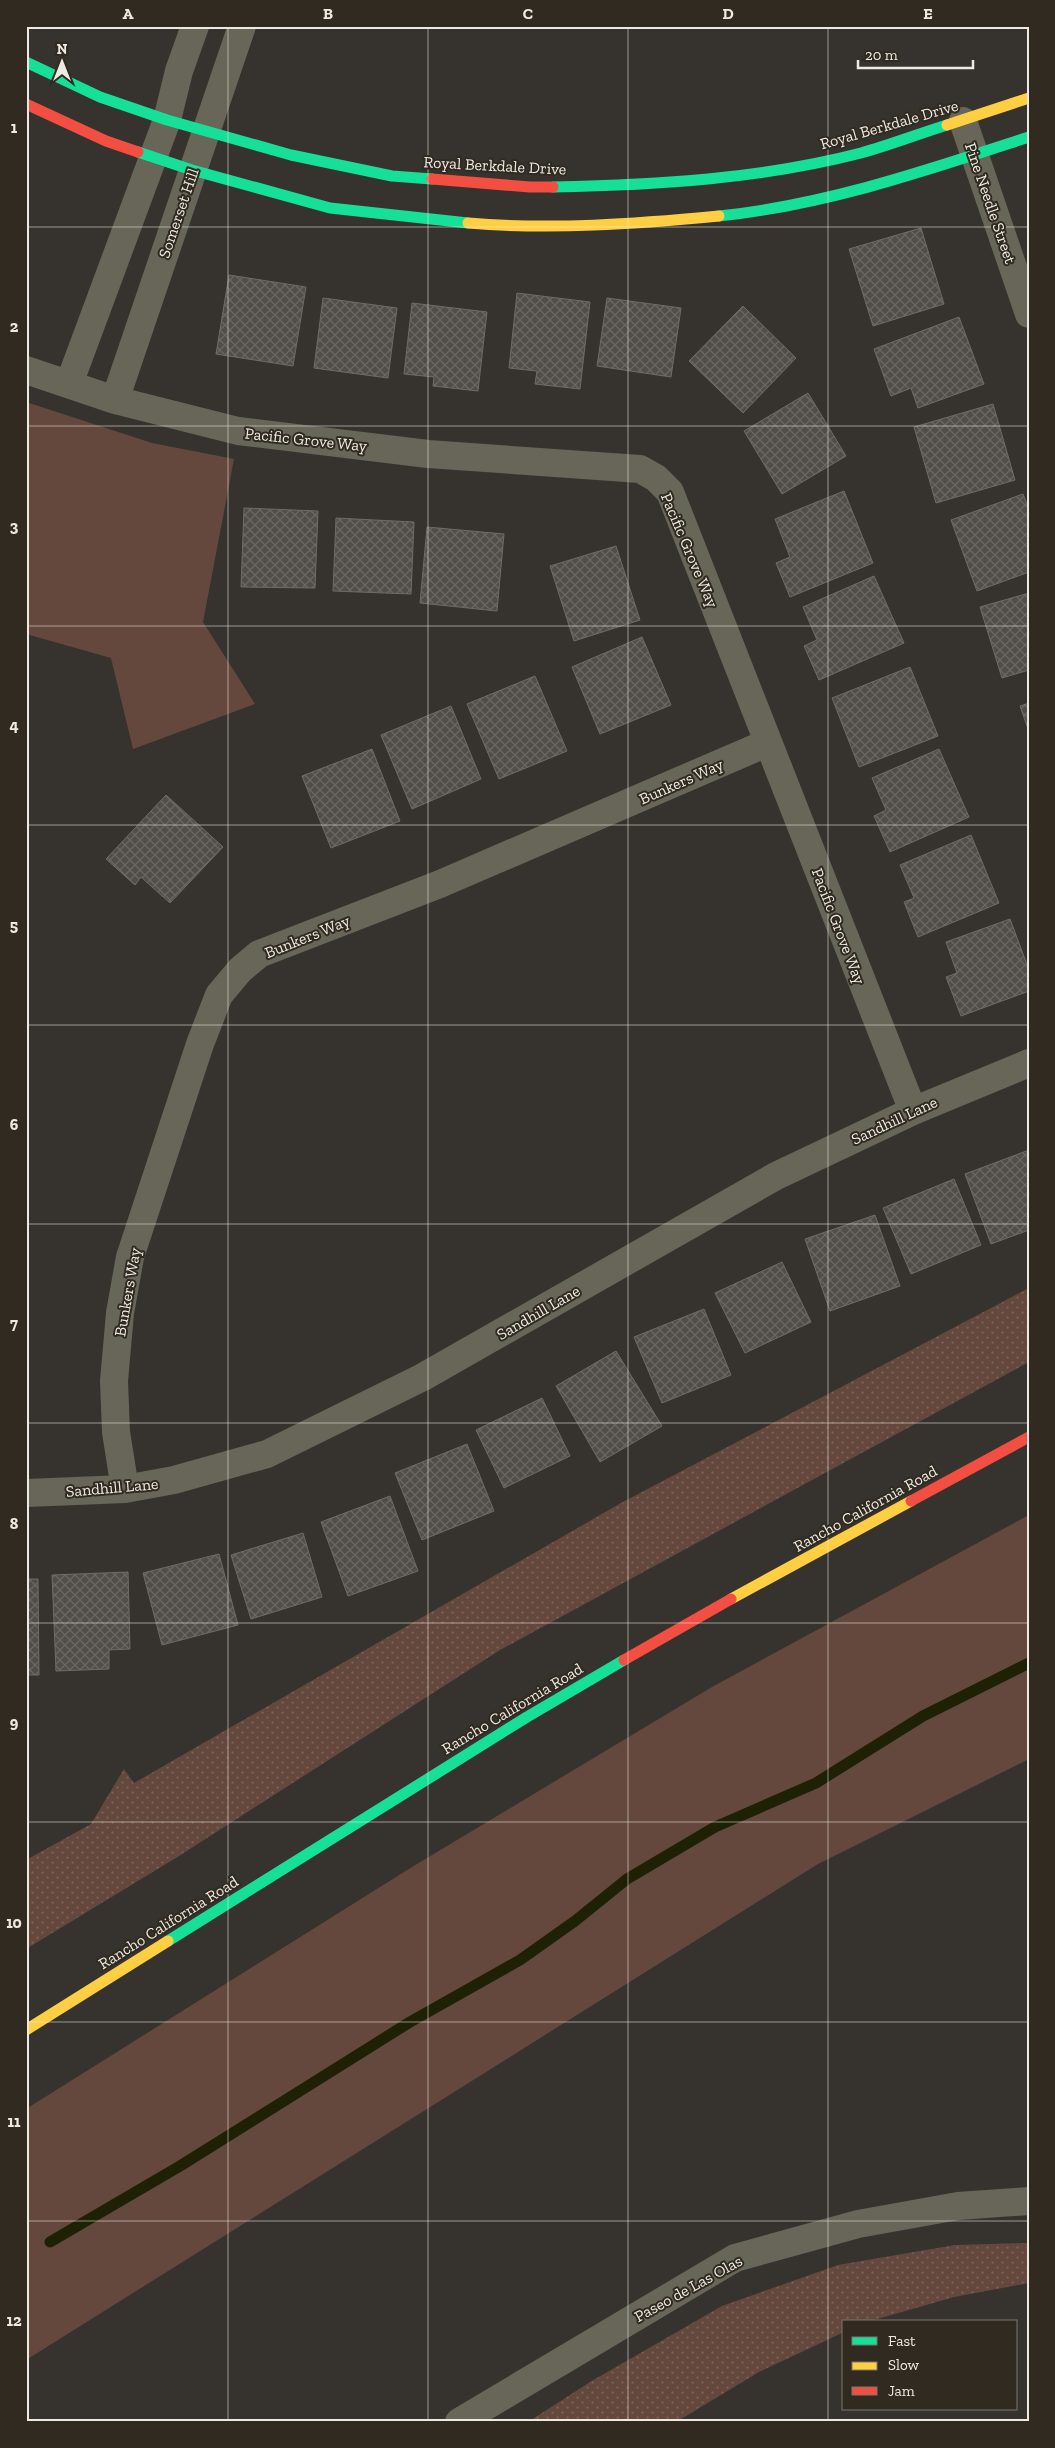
<svg xmlns="http://www.w3.org/2000/svg" width="1055" height="2448" viewBox="0 0 1055 2448" font-family="'Zilla Slab',serif">
<style>
.park{fill:#65483d}
.garden{fill:url(#garden-dots)}
.lines{fill:none;stroke-linecap:round;stroke-linejoin:round}
.stream{stroke:#1e2105;stroke-width:11}
.building{fill:url(#building-cross-hatch);stroke:#6f6c68}
.street{stroke:#686559;stroke-width:28}
.fast{stroke:#16e098;stroke-width:11}
.slow{stroke:#ffcf43;stroke-width:11}
.jam{stroke:#f24e42;stroke-width:11}
.grid{fill:none;stroke:#eeeae3;stroke-width:1;stroke-opacity:0.55}
.labels{text-anchor:middle;stroke-width:4;stroke-linejoin:round;paint-order:stroke}
.street-label{font-size:16px;fill:#eeeae3;stroke:#302a20}
.neatline{fill:none;stroke:#eeeae3;stroke-width:2}
.grid-label{font-size:16px;text-anchor:middle;font-weight:bold;fill:#eeeae3}
</style>
<defs>
<pattern id="garden-dots" width="8" height="8" patternUnits="userSpaceOnUse" patternTransform="scale(1.25)"><rect width="8" height="8" fill="#65483d"/><path d="M2 2h.1M6 6h.1" fill="none" stroke="#7b6359" stroke-width="1.8" stroke-linecap="round"/></pattern>
<pattern id="building-cross-hatch" width="8" height="8" patternUnits="userSpaceOnUse" patternTransform="scale(1.25)"><rect width="8" height="8" fill="#514d49"/><path d="M0 0l8 8M0 8l8-8" fill="none" stroke="#6a6763"/></pattern>
</defs>
<rect width="100%" height="100%" fill="#36332e"/>
<!-- park -->
<path class="park" d="M26,402L152,443L234,459L203,622L255,704L133,749L111,658L26,634Z
M1029,1515V1759L818,1864L26,2360V2109L412,1867L712,1687Z"/>
<!-- garden -->
<path class="garden" d="M1029,1288V1362L500,1650L179,1856L26,1949V1860L91,1824L124,1769L134,1783L621,1503Z
M1029,2243V2283L954,2297L867,2322H844V2332L759,2372L676,2422H528L590,2382L722,2306L838,2265L955,2245Z"/>
<g class="lines">
<!-- stream -->
<path class="stream" d="M50,2242L180,2166L410,2022L520,1960L575,1921L627,1879L715,1827L816,1783L923,1716L1029,1663"/>
</g>
<!-- building -->
<path class="building" d="M921,228L944,304L873,326L849,249Z
M229,275L306,287L293,366L216,354Z
M517,293L590,302L580,389L535,384L537,371L509,368Z
M323,298L397,308L388,378L314,368Z
M607,298L681,308L671,377L597,366Z
M412,303L487,312L478,391L433,386L434,377L404,374Z
M743,306L796,358L743,413L689,361Z
M959,317L984,384L918,408L911,388L891,396L874,349Z
M808,393L846,456L782,494L744,431Z
M993,404L1015,480L936,503L914,427Z
M844,491L873,563L790,597L776,563L790,557L775,519Z
M1023,494L1029,510V572L977,591L951,520Z
M244,508L318,511L315,588L241,587Z
M336,518L414,522L411,594L333,591Z
M427,527L504,534L497,611L420,603Z
M616,546L640,620L574,641L550,566Z
M874,576L904,643L819,680L804,646L817,640L803,607Z
M1029,593V670L1002,678L980,607Z
M642,637L671,705L600,734L572,667Z
M910,667L938,736L859,767L832,698Z
M535,676L567,751L499,779L467,704Z
M1029,703V732L1020,706Z
M451,706L481,779L412,809L381,735Z
M372,749L400,821L331,848L302,776Z
M939,749L969,817L890,852L874,816L886,810L872,778Z
M166,795L223,847L170,903L141,877L135,885L106,859Z
M971,835L999,903L918,937L904,902L914,898L900,865Z
M1010,919L1029,970V991L961,1016L946,977L957,973L946,942Z
M1029,1150V1230L991,1244L965,1174Z
M954,1179L981,1245L911,1274L883,1208Z
M875,1215L900,1286L830,1311L805,1239Z
M782,1262L811,1322L745,1353L715,1293Z
M704,1309L731,1375L662,1403L634,1337Z
M616,1351L662,1426L600,1462L556,1386Z
M542,1398L570,1456L504,1488L476,1430Z
M467,1444L494,1511L422,1540L395,1473Z
M390,1496L418,1571L348,1596L321,1522Z
M303,1533L322,1597L251,1619L231,1555Z
M219,1554L238,1625L162,1645L143,1573Z
M128,1572L130,1649L109,1650V1669L56,1671L52,1575Z
M26,1579H38L39,1675H26Z"/>
<g class="lines">
<!-- street -->
<path class="street" d="M963,121L1029,314
M26,370L115,400L238,431L428,454L640,469L656,478L670,492L913,1111
M69,384L167,120L179,71L195,26
M115,400L242,26
M125,1489L116,1432L114,1381L120,1313L130,1257L200,1044L219,995L240,970L259,954L440,884L767,743
M26,1493L125,1489L174,1480L267,1454L423,1377L776,1176L913,1111L1029,1063
M459,2422L735,2258L858,2224L958,2206L1029,2201"/>
<!-- fast -->
<path class="fast" d="M26,62L100,97L167,120L291,155L392,176L432,179
M138,152L192,170L330,208L468,223
M553,187C656,185 760,179 861,153C890,145 918,134 947,125
M719,216C826,205 928,170 1029,137
M168,1941L527,1717L624,1660"/>
<!-- slow -->
<path class="slow" d="M947,125L1029,98
M468,223C552,230 635,224 719,216
M731,1599L911,1501
M26,2030L168,1941"/>
<!-- jam -->
<path class="jam" d="M26,104L106,141L138,152
M432,179L530,187H553
M911,1501L1029,1437
M624,1660L731,1599"/>
</g>
<!-- grid -->
<path class="grid" d="M228,26V2422M428,26V2422M628,26V2422M828,26V2422M26,227H1029M26,426H1029M26,626H1029M26,825H1029M26,1025H1029M26,1224H1029M26,1423H1029M26,1623H1029M26,1822H1029M26,2022H1029M26,2221H1029"/>
<g class="labels">
<!-- street labels -->
<g class="street-label">
<text transform="translate(889 124) rotate(-16)" y="6">Royal Berkdale Drive</text>
<text transform="translate(495 165) rotate(3)" y="6">Royal Berkdale Drive</text>
<text transform="translate(991 203) rotate(71)" y="6">Pine Needle Street</text>
<text transform="translate(178 213) rotate(-71)" y="6">Somerset Hill</text>
<text transform="translate(306 439) rotate(6)" y="6">Pacific Grove Way</text>
<text transform="translate(690 550) rotate(67)" y="6">Pacific Grove Way</text>
<text transform="translate(681 781) rotate(-24)" y="6">Bunkers Way</text>
<text transform="translate(839 926) rotate(69)" y="6">Pacific Grove Way</text>
<text transform="translate(307 936) rotate(-22)" y="6">Bunkers Way</text>
<text transform="translate(894 1120) rotate(-25)" y="6">Sandhill Lane</text>
<text transform="translate(127 1292) rotate(-80)" y="6">Bunkers Way</text>
<text transform="translate(538 1312) rotate(-30)" y="6">Sandhill Lane</text>
<text transform="translate(112 1487) rotate(-5)" y="6">Sandhill Lane</text>
<text transform="translate(865 1508) rotate(-29)" y="6">Rancho California Road</text>
<text transform="translate(512 1708) rotate(-31)" y="6">Rancho California Road</text>
<text transform="translate(168 1922) rotate(-32)" y="6">Rancho California Road</text>
<text transform="translate(688 2288) rotate(-29)" y="6">Paseo de Las Olas</text>
</g>
</g>
<!-- border -->
<rect width="1055" height="2448" fill="none" stroke="#302a20" stroke-width="55"/>
<!-- legend -->
<rect x="842" y="2320" width="175" height="90" fill="#302a20" stroke="#7c776e"/>
<rect x="852" y="2337" width="25" height="8" fill="#16e098" stroke="#7c776e"/>
<text x="888" y="2346" font-size="15" fill="#eeeae3">Fast</text>
<rect x="852" y="2362" width="25" height="8" fill="#ffcf43" stroke="#7c776e"/>
<text x="888" y="2370" font-size="15" fill="#eeeae3">Slow</text>
<rect x="852" y="2387" width="25" height="8" fill="#f24e42" stroke="#7c776e"/>
<text x="888" y="2396" font-size="15" fill="#eeeae3">Jam</text>
<!-- north arrow -->
<g transform="translate(62 62)" stroke="#302a20" stroke-width="4" paint-order="stroke">
<path d="M0-4L9 19L0 12L-9 19Z" fill="#eeeae3"/>
<text y="-8" font-size="14" font-weight="bold" text-anchor="middle" fill="#eeeae3">N</text>
</g>
<!-- scale -->
<path d="M858 60v8h115v-8" fill="none" stroke="#eeeae3" stroke-width="2.5"/>
<text x="865" y="60" font-size="15" fill="#eeeae3" stroke="#302a20" stroke-width="4" paint-order="stroke">20 m</text>
<rect x="28" y="28" width="1000" height="2392" class="neatline"/>
<g class="grid-label">
<text x="128" y="19">A</text>
<text x="328" y="19">B</text>
<text x="528" y="19">C</text>
<text x="728" y="19">D</text>
<text x="928" y="19">E</text>
<text x="14" y="133">1</text>
<text x="14" y="332">2</text>
<text x="14" y="532">3</text>
<text x="14" y="731">4</text>
<text x="14" y="931">5</text>
<text x="14" y="1130">6</text>
<text x="14" y="1329">7</text>
<text x="14" y="1529">8</text>
<text x="14" y="1728">9</text>
<text x="14" y="1928">10</text>
<text x="14" y="2127">11</text>
<text x="14" y="2326">12</text>
</g>
</svg>
